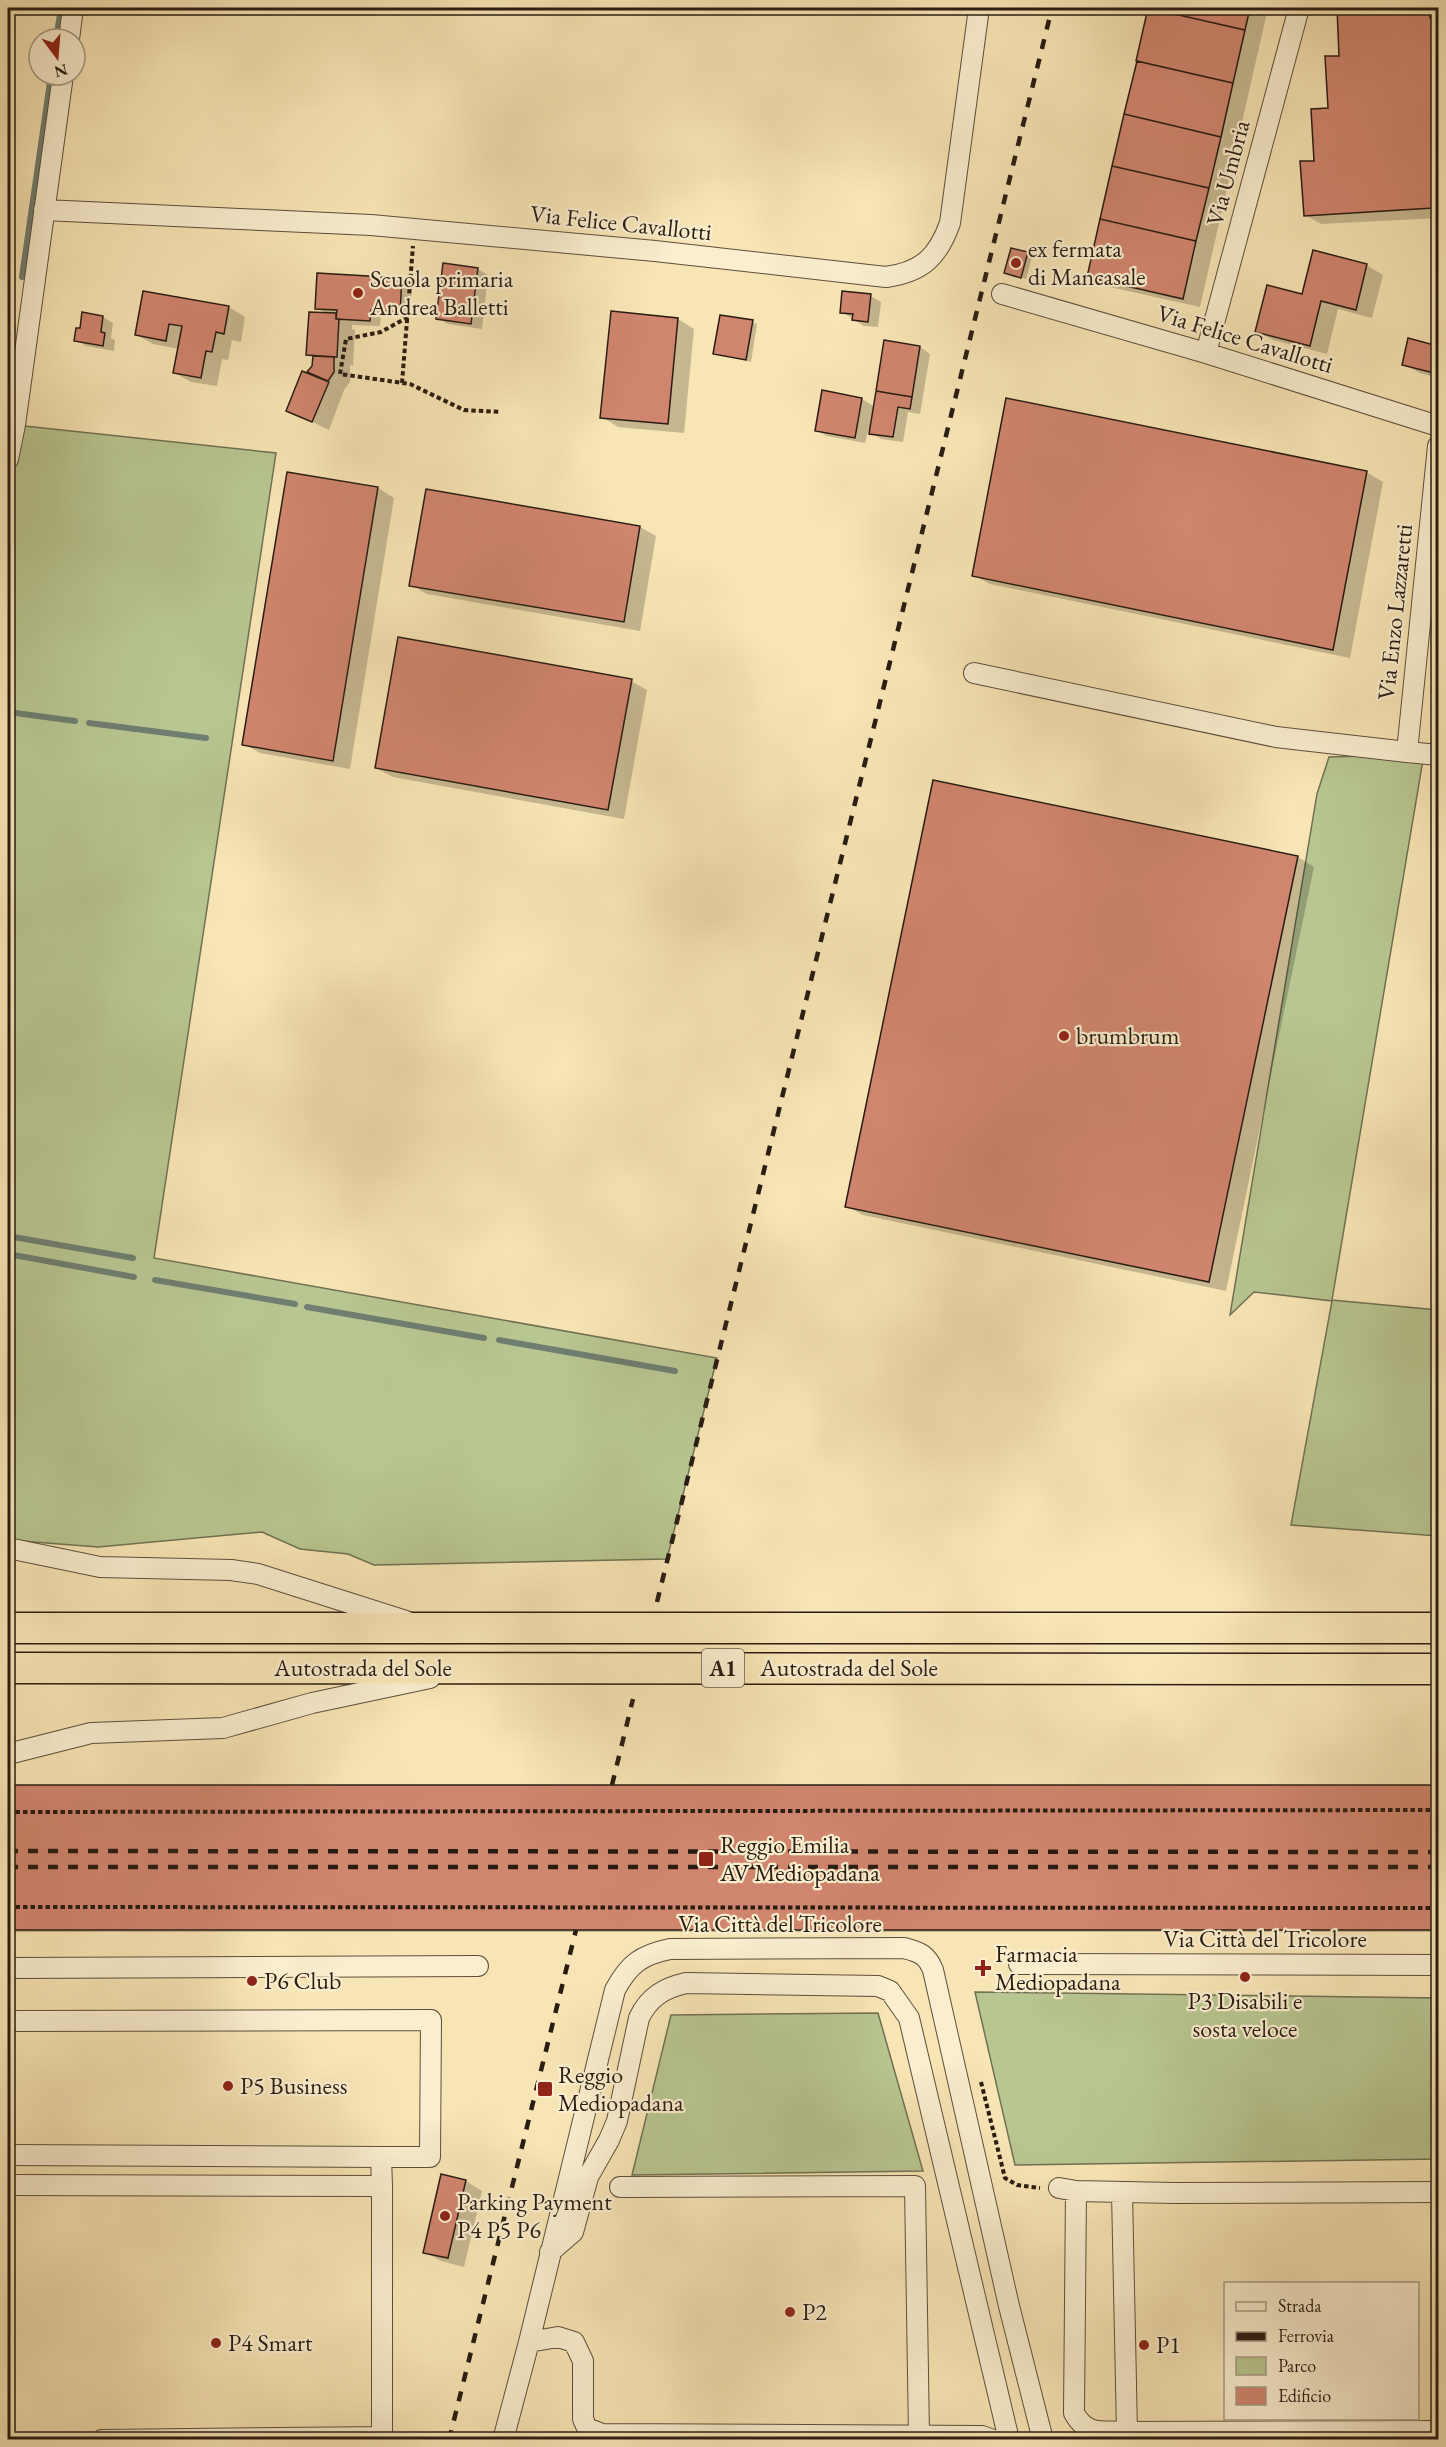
<svg xmlns="http://www.w3.org/2000/svg" width="1446" height="2447" viewBox="0 0 1446 2447" font-family="'EB Garamond',serif">
<style>
.green{fill:#b8c691;stroke:#707152;stroke-width:1.5}
.shadow{fill:#0003}
.lines{fill:none;stroke-linecap:round;stroke-linejoin:round}
.stream{stroke:#6f7e71;stroke-width:6}
.building{fill:#d0856e;stroke:#291c13;stroke-width:1.5}
.minor-casing{stroke:#5d4e3c;stroke-width:22}
.highway-casing{stroke:#291c13;stroke-width:33}
.path{stroke:#291c13;stroke-width:4;stroke-dasharray:4.5 3;stroke-linecap:butt}
.minor{stroke:#faeecf;stroke-width:20}
.highway{stroke:#f8e5b5;stroke-width:30}
.rail{stroke:#291c13;stroke-width:4.5;stroke-dasharray:10 10;stroke-linecap:butt}
.poi-dot{fill:#8f2418;stroke:#faeecf;stroke-width:2}
.labels{text-anchor:middle;stroke-width:4.5;stroke-linejoin:round;paint-order:stroke}
.shield{fill:#faeecf;stroke:#685b4b;stroke-width:1.5}
.shield-label{font-size:22px;font-weight:bold;fill:#291c13}
.street-label{font-size:24px;fill:#291c13;stroke:#faeecf}
.poi-label{font-size:24px;fill:#291c13;stroke:#faeecf;text-anchor:start}
</style>
<rect width="100%" height="100%" fill="#f8e5b5"/>
<filter id="stains"><feTurbulence type="fractalNoise" baseFrequency=".00333" numOctaves="4"/><feColorMatrix values="0 0 0 0 .2 0 0 0 0 .09 0 0 0 0 .02 0 0 0 .5 -.17"/></filter>
<radialGradient id="worn" r=".72"><stop offset=".6" stop-color="#630" stop-opacity="0"/><stop offset="1" stop-color="#630" stop-opacity=".3"/></radialGradient>
<!-- green -->
<path class="green" d="M15,425L276,453L154,1258L717,1358L667,1559L374,1565L348,1554L300,1549L262,1532L98,1547L8,1540V459Z
M1424,754L1332,1300L1438,1310V1536L1291,1525L1332,1301L1254,1292L1230,1315L1317,794L1329,757Z
M975,1992L1438,1998V2159L1015,2165Z
M878,2013L923,2171L632,2175L671,2015Z"/>
<!-- shadow -->
<path class="shadow" d="M1150,8H1268L1200,307L1105,286L1088,276Z
M1339,8H1438V218L1321,224L1305,215L1340,57Z
M1027,254L1032,257L1026,279L1006,272Z
M1366,265L1383,275L1372,318L1338,309L1327,354L1273,340L1257,331Z
M478,269L488,275L482,329L448,324L438,318Z
M401,279L412,285L410,317L381,315L380,326L352,325V329L355,330L353,366L350,365V382L344,390L329,430L288,410L314,367V358L308,354L328,314L317,308Z
M144,292L229,307L245,317L241,342L232,340L228,360L222,359L217,386L191,382L175,373L179,349L153,344L137,335Z
M870,296L881,302L878,327L864,326L842,312Z
M612,313L678,319L694,329L684,433L618,427L602,417Z
M103,317L113,323L111,338L115,340L114,351L86,346L76,340Z
M752,322L757,324L751,362L715,354Z
M1410,340L1438,348V378L1420,373L1403,364Z
M920,347L930,354L920,414L908,412L903,442L881,439L868,431L865,443L827,436L816,430L823,392L862,399L875,407Z
M1366,472L1383,482L1350,658L990,584L973,575Z
M288,473L378,488L394,498L350,769L260,753L244,744Z
M640,527L656,536L640,631L427,594L411,585Z
M631,681L647,690L624,819L393,777L376,768Z
M1298,857L1314,867L1226,1291L863,1215L846,1206Z
M8,1787H1438V1932H8Z
M466,2181L482,2191L464,2267L441,2261L424,2252Z"/>
<g class="lines">
<!-- stream -->
<path class="stream" d="M56,39L61,8
M22,277L51,75
M8,365L13,328
M8,712L75,721
M89,723L206,738
M8,1236L133,1258
M8,1254L134,1277
M155,1280L295,1304
M307,1307L484,1338
M499,1340L675,1371"/>
</g>
<!-- building -->
<path class="building" d="M1148,8H1250L1245,30Z
M1148,8L1245,30L1233,83L1136,61Z
M1337,8H1430V18L1438,17V94H1434V104H1438V202H1433V208L1304,216L1300,161H1314L1311,109L1328,108L1325,56H1339Z
M1137,61L1233,83L1221,137L1124,114Z
M1124,114L1221,137L1209,188L1112,166Z
M1112,166L1209,188L1196,241L1100,219Z
M1100,219L1196,241L1183,299L1087,277Z
M1011,248L1028,252L1021,278L1004,273Z
M1313,250L1367,264L1356,310L1321,301L1310,346L1255,332L1267,285L1302,294Z
M443,263L478,268L471,324L436,319Z
M317,273L402,278L400,312L371,310L370,321L336,319L337,310L315,309Z
M143,291L229,306L224,334L216,332L212,352L206,351L201,378L173,373L182,326L169,324L166,341L135,335Z
M842,291L871,294L868,322L852,320L853,314L840,313Z
M611,311L678,318L668,424L600,418Z
M82,312L103,316L101,332L105,333L103,346L74,341L76,328H80Z
M309,312L336,313V319H339L337,357L306,355Z
M720,315L753,320L746,360L713,354Z
M1408,338L1438,346V374L1402,365Z
M884,340L920,346L912,397L876,391Z
M313,356L334,357V372L328,381L307,372L312,366Z
M302,371L329,382L312,422L286,411Z
M822,390L862,398L855,438L815,431Z
M876,391L912,397L910,409L898,407L893,437L869,434Z
M1006,398L1367,471L1333,650L972,576Z
M287,472L378,487L333,761L242,745Z
M426,489L640,526L624,622L409,586Z
M398,637L632,679L608,810L375,768Z
M933,780L1298,856L1209,1282L845,1207Z
M8,1785H1438V1930H8Z
M441,2174L466,2180L448,2258L423,2253Z"/>
<g class="lines">
<defs>
<path id="minor" d="M69,39L73,8
M44,210L371,225L655,251L886,277C922,272 938,257 950,223L979,8
M1002,294L1206,353L1438,426
M1206,353L1299,8
M1438,446L1407,752L1438,755
M8,459L15,425L63,75
M974,673L1276,737L1407,752
M8,1548L100,1567L231,1570L258,1574L406,1621
M8,1754L91,1733L223,1728L312,1703L430,1678
M1019,1964L1438,1965
M8,1968L478,1966
M8,2021L431,2020L430,2157H381L382,2186
M8,2155L381,2157
M8,2185L382,2186V2437L102,2440
M620,2187L915,2186L919,2436
M1059,2188L1076,2191L1174,2193L1438,2192
M1076,2191L1074,2413C1087,2437 1103,2430 1127,2432L1438,2431
M1122,2192L1127,2432
M550,2252L573,2232L588,2177L609,2140L617,2121L639,2018C649,1997 664,1988 686,1983L878,1986L890,1991L909,2018L1009,2440
M529,2342L558,2337L574,2342L583,2361V2419L587,2428L602,2434L982,2436L993,2440
M503,2440L529,2342L615,1990C629,1964 641,1955 670,1949L904,1948C920,1952 927,1955 933,1970L1009,2306L1043,2440"/>
<path id="highway" d="M8,1628H1438
M8,1668L1438,1669"/>
</defs>
<!-- minor casing -->
<use href="#minor" class="minor-casing"/>
<!-- highway casing -->
<use href="#highway" class="highway-casing"/>
<!-- path -->
<path class="path" d="M408,317L381,332L346,339L340,374L410,384L464,410L501,412
M402,383L413,246
M8,1812L1438,1810
M8,1907L1438,1908
M981,2082L1005,2178L1017,2185L1040,2188"/>
<!-- minor -->
<use href="#minor" class="minor"/>
<!-- highway -->
<use href="#highway" class="highway"/>
<!-- rail -->
<path class="rail" d="M657,1602L1052,8
M612,1785L633,1699
M8,1851L1438,1852
M8,1867H1438
M449,2440L576,1930"/>
</g>
<!-- markers -->
<g class="poi-dot">
<circle cx="1016" cy="263" r="6"/>
<circle cx="358" cy="293" r="6"/>
<circle cx="1064" cy="1036" r="6"/>
<rect x="698" y="1851" width="16" height="16" rx="3"/>
<path d="M980 1959h6v6h6v6h-6v6h-6v-6h-6v-6h6z"/>
<circle cx="1245" cy="1977" r="6"/>
<circle cx="252" cy="1981" r="6"/>
<circle cx="228" cy="2086" r="6"/>
<rect x="537" y="2081" width="16" height="16" rx="3"/>
<circle cx="445" cy="2216" r="6"/>
<circle cx="790" cy="2312" r="6"/>
<circle cx="216" cy="2343" r="6"/>
<circle cx="1144" cy="2345" r="6"/>
</g>
<g class="labels">
<!-- shield labels -->
<rect class="shield" x="702" y="1649" width="42" height="38" rx="4.5"/>
<g class="shield-label">
<text x="723" y="1676">A1</text>
</g>
<!-- street labels -->
<g class="street-label">
<text transform="translate(1228 173) rotate(-75)" y="8">Via Umbria</text>
<text transform="translate(621 223) rotate(6)" y="8">Via Felice Cavallotti</text>
<text transform="translate(1245 339) rotate(17)" y="8">Via Felice Cavallotti</text>
<text transform="translate(1395 612) rotate(-84)" y="8">Via Enzo Lazzaretti</text>
<text x="363" y="1676">Autostrada del Sole</text>
<text x="849" y="1676">Autostrada del Sole</text>
<text x="780" y="1932">Via Città del Tricolore</text>
<text x="1265" y="1947">Via Città del Tricolore</text>
</g>
<!-- poi labels -->
<g class="poi-label">
<text x="1028" y="257">ex fermata<tspan x="1028" dy="28">di Mancasale</tspan></text>
<text x="370" y="287">Scuola primaria<tspan x="370" dy="28">Andrea Balletti</tspan></text>
<text x="1076" y="1044">brumbrum</text>
<text x="720" y="1853">Reggio Emilia<tspan x="720" dy="28">AV Mediopadana</tspan></text>
<text x="995" y="1962">Farmacia<tspan x="995" dy="28">Mediopadana</tspan></text>
<text x="264" y="1989">P6 Club</text>
<text x="1245" y="2009" text-anchor="middle">P3 Disabili e<tspan x="1245" dy="28">sosta veloce</tspan></text>
<text x="558" y="2083">Reggio<tspan x="558" dy="28">Mediopadana</tspan></text>
<text x="240" y="2094">P5 Business</text>
<text x="457" y="2210">Parking Payment<tspan x="457" dy="28">P4 P5 P6</tspan></text>
<text x="802" y="2320">P2</text>
<text x="228" y="2351">P4 Smart</text>
<text x="1156" y="2353">P1</text>
</g>
</g>
<!-- margin -->
<rect width="1446" height="2447" fill="none" stroke="#f8e5b5" stroke-width="30"/>
<rect x="9" y="9" width="1428" height="2429" fill="none" stroke="#291c13" stroke-width="3"/>
<rect x="15" y="15" width="1416" height="2417" fill="none" stroke="#291c13" stroke-width="1.5"/>
<!-- legend -->
<rect x="1224" y="2282" width="195" height="138" fill="#faeecf" stroke="#a69a84" stroke-width="1.5"/>
<rect x="1236" y="2302" width="30" height="9" fill="#faeecf" stroke="#a69a84" stroke-width="1.5"/>
<text x="1278" y="2312" font-size="18" fill="#291c13">Strada</text>
<rect x="1236" y="2332" width="30" height="9" fill="#291c13" stroke="#a69a84" stroke-width="1.5"/>
<text x="1278" y="2342" font-size="18" fill="#291c13">Ferrovia</text>
<rect x="1236" y="2357" width="30" height="18" fill="#b8c691" stroke="#a69a84" stroke-width="1.5"/>
<text x="1278" y="2372" font-size="18" fill="#291c13">Parco</text>
<rect x="1236" y="2387" width="30" height="18" fill="#d0856e" stroke="#a69a84" stroke-width="1.5"/>
<text x="1278" y="2402" font-size="18" fill="#291c13">Edificio</text>
<!-- north arrow -->
<g transform="translate(57 57) rotate(164)"><circle r="28" fill="#faeecf" stroke="#a69a84" stroke-width="1.5"/>
<path d="M0-4.5L10 22L0 15L-10 22Z" fill="#8f2418"/>
<text y="-9" font-size="16" font-weight="bold" text-anchor="middle" fill="#291c13">N</text>
</g>
<rect width="100%" height="100%" filter="url(#stains)"/>
<rect width="100%" height="100%" fill="url(#worn)"/>
</svg>
